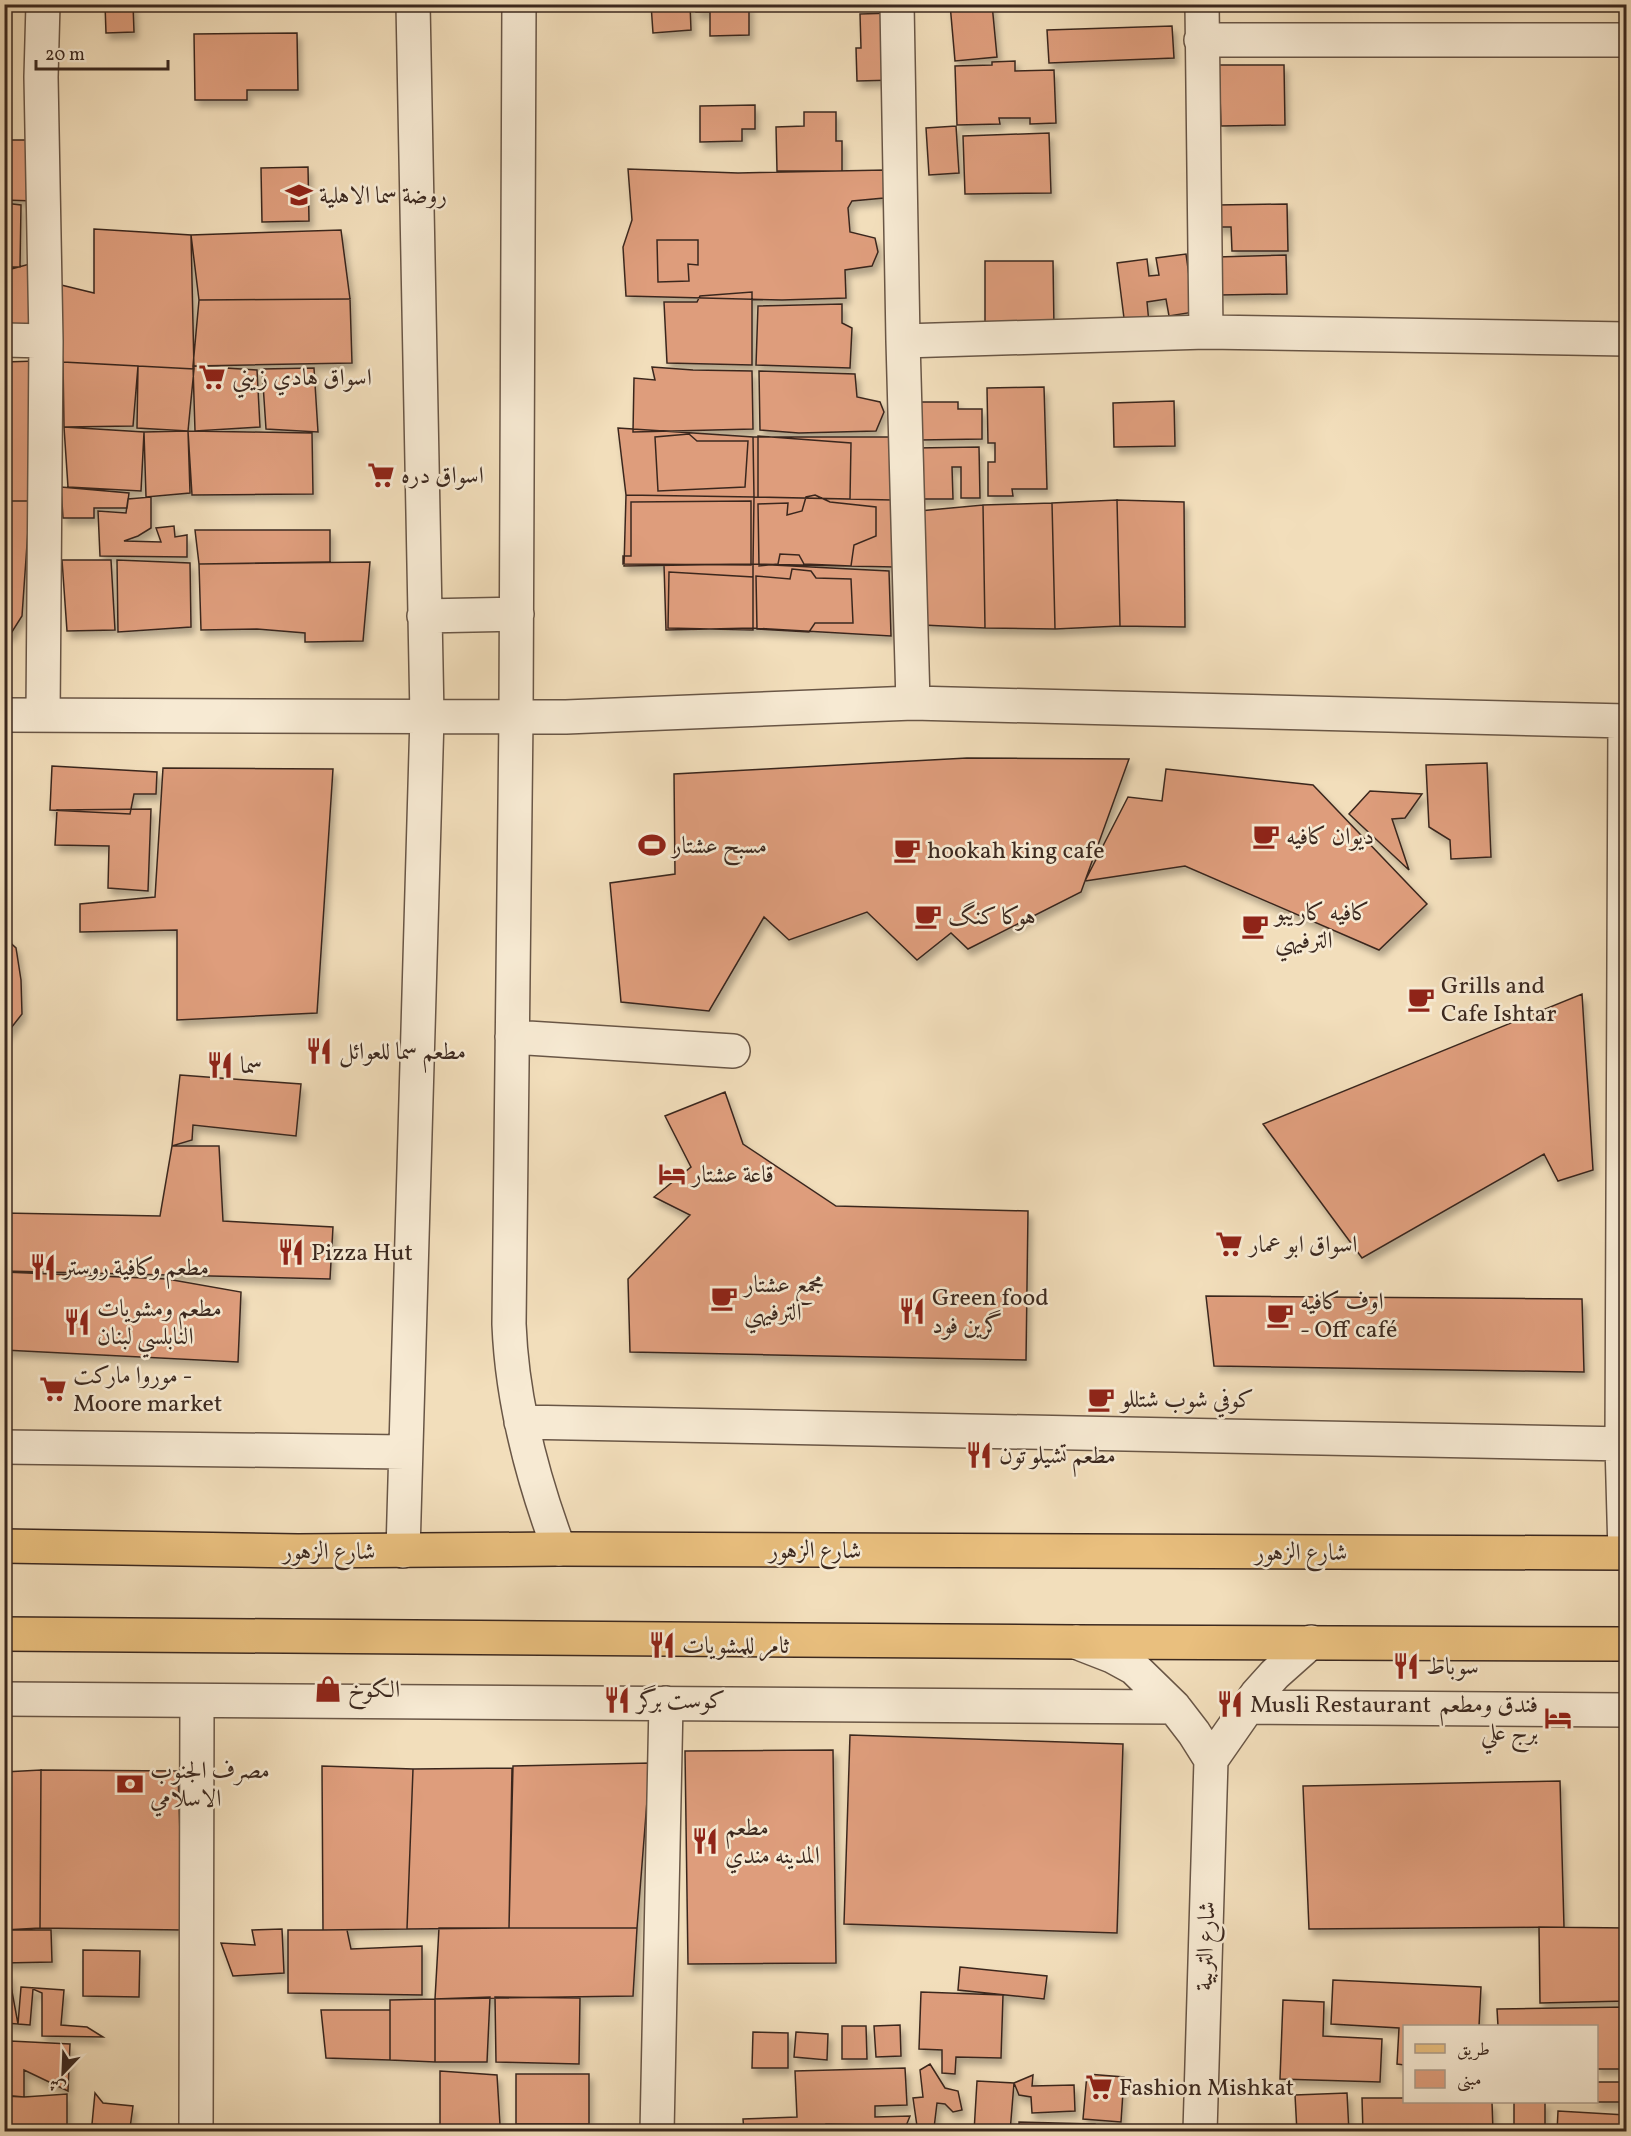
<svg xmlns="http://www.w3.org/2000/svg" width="1631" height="2136" viewBox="0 0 1631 2136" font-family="Vollkorn,Amiri,serif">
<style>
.building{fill:#de9d7b;stroke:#3b281f;stroke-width:1.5;filter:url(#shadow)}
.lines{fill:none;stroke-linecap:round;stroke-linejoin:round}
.minor-casing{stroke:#695646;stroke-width:36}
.major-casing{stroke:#3b281f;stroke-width:36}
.minor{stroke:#f7ead3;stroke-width:33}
.major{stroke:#e9bf7e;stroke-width:33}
.labels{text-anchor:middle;stroke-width:5;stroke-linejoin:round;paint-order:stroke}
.poi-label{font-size:24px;fill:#3b281f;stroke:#f7ead3;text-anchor:start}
.street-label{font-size:24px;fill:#3b281f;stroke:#f7ead3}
</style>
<defs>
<filter id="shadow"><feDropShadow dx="3.5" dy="6" stdDeviation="3" flood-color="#0004"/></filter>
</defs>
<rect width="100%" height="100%" fill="#f2debb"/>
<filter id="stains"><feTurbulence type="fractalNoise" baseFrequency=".00333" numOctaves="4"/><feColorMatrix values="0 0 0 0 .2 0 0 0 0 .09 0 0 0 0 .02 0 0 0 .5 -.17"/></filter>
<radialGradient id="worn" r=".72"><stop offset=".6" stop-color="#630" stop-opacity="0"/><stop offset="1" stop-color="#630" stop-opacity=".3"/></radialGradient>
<!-- building -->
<path class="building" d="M105,4H133L134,32L106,33Z
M651,4H690L691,30L653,33Z
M696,4H749V35L710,36V12H696Z
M950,4H992L997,57L955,61Z
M894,13L896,80L857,81L856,48H861L860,14Z
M1172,26L1174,58L1049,63L1047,30Z
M297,33L298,90H247V100H195L194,34Z
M1015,61V71L1054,70L1056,123L1030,124V118H999L1000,124L957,125L955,66L992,65V62Z
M1219,65H1284L1285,125L1221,126Z
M755,105V129H742V141L700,142V106Z
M804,112H836V141H842V171H777L776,127L804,126Z
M956,126L959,173L929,175L926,128Z
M1049,133L1051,193L965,194L963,136Z
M4,140H35V201L4,200Z
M308,167L309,221L262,222L261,168Z
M628,169L738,173L885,170L884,198L852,201L848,208L850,232L875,238L878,252L872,266L845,270L846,298L782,300L626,296L623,247L632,220Z
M4,203L21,205L20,267H4Z
M1287,204L1288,251H1232L1231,227H1217V205Z
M94,229L191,235L194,369L63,362L53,283L94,293Z
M341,230L350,299L199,300L191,235Z
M657,240H698V265L688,264L689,281L658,282Z
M1186,254L1194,312L1169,316L1166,299L1147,302L1149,323L1125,326L1117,263L1147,259L1149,276L1159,275L1156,258Z
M1286,255L1287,294L1218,295L1217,257Z
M985,261H1053L1054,329L985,325Z
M37,262L38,335L4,332V271Z
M752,292V365L667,363L664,302H697L700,296Z
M350,299L352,363L193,366L199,300Z
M842,304V323L852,328L850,368L756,365L758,306Z
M37,361L30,501H4V362Z
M63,362L138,366L133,426L64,427Z
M138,366L194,369L188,431L137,428Z
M193,366L257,370L260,427L195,431Z
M652,367L693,370L752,371L753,429L633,432L634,378L655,380Z
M314,368L318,432L266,429L262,369Z
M759,371L855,374L857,397L880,402L884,412L876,431L799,433L760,430Z
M1044,387L1047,489H1012L1013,496H988V462H995V443H988L987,388Z
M1174,401L1175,446L1114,447L1113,403Z
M920,402H958V409H982V439L920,440Z
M64,427L144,432L141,491L68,487Z
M618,428L753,437L754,497L626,495Z
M188,431L312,433L313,494L192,495Z
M188,431L190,493L146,497L144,432Z
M689,434L697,441H748L745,487L658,491L655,437Z
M758,436L851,443L850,499L758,497Z
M753,437H893L892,500L754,497Z
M979,447L980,498H961V467H952L953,499H917L916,448Z
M61,487L129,493L127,508H94V518H63Z
M626,495L754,497L753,564L624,566Z
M815,495L830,502L876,507V536L854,545L851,566L804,564L799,555L780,554L778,564L759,566L758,504L788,503L787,515L802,511L806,497Z
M151,497V528L138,536L124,541L161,542L156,528L174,526L175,537L187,535V557L100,556L98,511L126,513L128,499Z
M754,497L892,500L895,567L753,564Z
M1117,500L1120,626L1055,629L1052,503Z
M1117,500L1184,502L1185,627L1120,626Z
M4,501H30L22,616L10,635H4Z
M751,501V565L623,564V556H631V502Z
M1052,503L1055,629L985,628L983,505Z
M983,505L985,628L923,625L919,511Z
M195,530H330V562L199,564Z
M62,560H111L115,630L67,631Z
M117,560L190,563L191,627L118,632Z
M370,562L363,641L305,642V633L257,629L201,630L199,564Z
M753,564V628L666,630L664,565Z
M753,564L889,571L891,636L753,628Z
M792,569L811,571L816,578L851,579L853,623H815L809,632L757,629L756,576L790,579Z
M669,572L753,577V630L668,628Z
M967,758L1129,759L1081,892L968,949L951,933L917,960L867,912L789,940L764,917L709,1011L621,1002L610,883L675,874L674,774Z
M1487,763L1491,857L1451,859L1450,840L1429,827L1426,765Z
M52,766L157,772L156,794H134L130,814L50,810Z
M163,768L333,769L317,1013L177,1020V930L80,932V904L155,897Z
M1166,769L1313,785L1427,904L1379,950L1185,866L1085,881L1128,797L1162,801Z
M1370,791L1422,794L1405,818L1392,819L1409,870L1349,814Z
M151,809L148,891L108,888L109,846L55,845L57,810Z
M4,937L16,948L21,980L22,1014L4,1037Z
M1582,994L1593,1170L1558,1181L1544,1154L1362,1258L1263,1124Z
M180,1075L301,1084L296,1136L193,1125L192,1140L172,1146Z
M725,1092L743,1144L836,1206L1028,1211L1026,1360L630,1352L628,1279L690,1215L654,1197L691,1167L665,1116Z
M172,1146H219L223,1221L333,1227L330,1279L4,1271V1213L160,1216Z
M4,1272L167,1279L241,1292L238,1362L4,1350Z
M1206,1296L1582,1299L1584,1372L1214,1366Z
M850,1735L1123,1744L1117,1933L844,1924Z
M833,1750L836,1963L688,1964L685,1751Z
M650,1763L637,1928H509L513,1766Z
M322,1766L413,1769L407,1929L323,1930Z
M512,1768L509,1928L407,1929L413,1769Z
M41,1770L40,1928L4,1930V1772Z
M41,1770L178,1771L183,1930L40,1928Z
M1560,1781L1564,1927L1309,1929L1303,1786Z
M1539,1927L1626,1928V2001L1540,2003Z
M439,1928H637L633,1996L435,1999Z
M282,1929L284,1973L233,1976L221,1943L255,1945L252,1930Z
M4,1930H51L52,1962L4,1963Z
M288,1930H347L351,1949L422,1946V1995L288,1993Z
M83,1950L140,1951L139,1997L83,1996Z
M960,1967L1047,1976L1044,1999L958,1990Z
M4,1975H9L18,2024L4,2023Z
M1333,1980L1481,1987L1479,2026H1404V2065L1397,2064L1399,2028L1331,2024Z
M21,1987L64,1990L61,2025L87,2027L103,2037L42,2036V1993L33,1989L30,2025L18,2024Z
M921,1992L1003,1995L1001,2058L956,2057L955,2074L942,2073V2050L919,2049Z
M490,1997L487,2062H435V1999Z
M495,1997L580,1998L579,2064L496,2062Z
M435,1999V2062L390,2060V2000Z
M1283,2000L1324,2002L1323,2036L1382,2039L1380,2082L1280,2079Z
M1626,2007V2069H1596V2026H1498L1497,2009Z
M321,2010H390V2060L326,2058Z
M900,2025L901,2056L876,2057L874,2026Z
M842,2026H866L867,2059H842Z
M753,2032L788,2033V2068H752Z
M796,2032L828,2034L827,2060L794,2057Z
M10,2041L70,2044L68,2091L24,2070V2097L4,2096V2059L8,2062Z
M930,2064L945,2088L958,2091L962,2110L953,2112L945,2104L937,2103L934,2128L917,2126L913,2098L923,2097L920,2070Z
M905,2068L907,2105L875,2106V2117L910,2116L906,2126L826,2124V2132H744L743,2119L797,2117L795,2071Z
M440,2071L497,2075L500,2125L440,2128Z
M516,2074H589V2124H516Z
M1087,2074L1124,2077L1121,2122L1083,2119Z
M1033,2075L1032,2086L1074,2085L1075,2111L1032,2113L1031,2097L1019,2095L1014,2083Z
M977,2081L1014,2083L1010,2132H974Z
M1596,2082H1624L1625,2102H1545V2132H1514V2102H1596Z
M95,2093L103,2103L133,2106L130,2128L92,2124Z
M1347,2093L1349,2132H1297L1295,2095Z
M67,2094V2127L48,2126V2132H4V2095L24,2097Z
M1362,2098H1404V2102H1492L1493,2132H1363Z
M1558,2111L1626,2115V2132H1557Z
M1019,2122L1095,2124V2132H1019Z"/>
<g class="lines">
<defs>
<path id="minor" d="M43,4L41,77L46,341L43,715
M519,4L516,717L509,1324C512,1402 532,1477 559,1549
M897,4L903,341L913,703
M1202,4L1206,332
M1201,40H1626
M4,340L46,341
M903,341L1206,332L1626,339
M424,616L517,614
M4,715L566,717L913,703L1626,721
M1625,721L1622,1444L1625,1553
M512,1037L733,1051
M521,1422L1626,1444
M4,1447L405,1452
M403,1551L427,717L413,4
M1076,1642L1112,1656L1134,1668L1174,1707L1194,1733L1211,1760
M4,1699L1174,1707
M1247,1707L1626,1710
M196,2132L197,1701
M657,2132L666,1703
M1200,2132L1211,1760L1257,1694L1275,1674L1311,1642"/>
<path id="major" d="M4,1546L298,1551L559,1549L1626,1553
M4,1634L1076,1642L1626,1644"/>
</defs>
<!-- minor casing -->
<use href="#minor" class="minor-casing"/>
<!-- major casing -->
<use href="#major" class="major-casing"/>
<!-- minor -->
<use href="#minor" class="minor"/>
<!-- major -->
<use href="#major" class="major"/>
</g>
<!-- icons -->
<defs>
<symbol id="school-bare" viewBox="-9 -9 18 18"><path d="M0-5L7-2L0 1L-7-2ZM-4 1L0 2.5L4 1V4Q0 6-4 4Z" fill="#8f2418" stroke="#f7ead3" stroke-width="2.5" paint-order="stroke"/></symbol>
<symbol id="supermarket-bare" viewBox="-9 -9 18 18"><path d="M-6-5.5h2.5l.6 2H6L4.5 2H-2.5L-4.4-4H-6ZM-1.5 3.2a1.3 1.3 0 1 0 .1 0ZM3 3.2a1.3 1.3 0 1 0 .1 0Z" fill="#8f2418" stroke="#f7ead3" stroke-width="2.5" paint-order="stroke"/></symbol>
<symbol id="cafe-bare" viewBox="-9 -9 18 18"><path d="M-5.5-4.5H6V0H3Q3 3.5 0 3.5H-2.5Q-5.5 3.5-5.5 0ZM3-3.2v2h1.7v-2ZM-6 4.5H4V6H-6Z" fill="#8f2418" stroke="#f7ead3" stroke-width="2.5" paint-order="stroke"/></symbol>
<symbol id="stadium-bare" viewBox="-9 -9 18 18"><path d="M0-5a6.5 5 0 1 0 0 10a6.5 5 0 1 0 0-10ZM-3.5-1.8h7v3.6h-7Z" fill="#8f2418" stroke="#f7ead3" stroke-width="2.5" paint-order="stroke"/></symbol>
<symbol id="restaurant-bare" viewBox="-9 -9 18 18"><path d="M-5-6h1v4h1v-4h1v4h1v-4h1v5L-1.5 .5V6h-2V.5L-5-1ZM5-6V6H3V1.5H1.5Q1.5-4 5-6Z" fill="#8f2418" stroke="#f7ead3" stroke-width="2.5" paint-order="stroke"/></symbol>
<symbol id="hotel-bare" viewBox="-9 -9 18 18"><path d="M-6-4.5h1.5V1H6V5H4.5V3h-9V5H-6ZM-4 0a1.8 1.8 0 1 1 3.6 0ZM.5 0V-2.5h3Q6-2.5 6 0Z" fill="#8f2418" stroke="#f7ead3" stroke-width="2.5" paint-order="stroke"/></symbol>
<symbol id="shop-bare" viewBox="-9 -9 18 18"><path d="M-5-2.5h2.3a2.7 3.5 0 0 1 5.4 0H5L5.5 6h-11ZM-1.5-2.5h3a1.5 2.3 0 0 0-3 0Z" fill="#8f2418" stroke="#f7ead3" stroke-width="2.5" paint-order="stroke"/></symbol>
<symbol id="bank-bare" viewBox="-9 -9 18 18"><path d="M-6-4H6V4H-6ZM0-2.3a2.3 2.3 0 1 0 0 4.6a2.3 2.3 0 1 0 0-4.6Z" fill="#8f2418" stroke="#f7ead3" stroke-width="2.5" paint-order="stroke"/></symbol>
</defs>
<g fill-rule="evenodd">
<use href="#school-bare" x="280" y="176" width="38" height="38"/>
<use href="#supermarket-bare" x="193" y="358" width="38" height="38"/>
<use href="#supermarket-bare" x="362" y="456" width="38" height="38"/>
<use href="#cafe-bare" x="1247" y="817" width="38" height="38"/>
<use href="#stadium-bare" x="633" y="826" width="38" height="38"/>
<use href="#cafe-bare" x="888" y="831" width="38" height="38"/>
<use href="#cafe-bare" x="909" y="897" width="38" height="38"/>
<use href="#cafe-bare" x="1236" y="907" width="38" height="38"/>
<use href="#cafe-bare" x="1402" y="980" width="38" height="38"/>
<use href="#restaurant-bare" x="300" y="1032" width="38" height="38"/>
<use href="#restaurant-bare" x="201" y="1046" width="38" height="38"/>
<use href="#hotel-bare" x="653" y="1155" width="38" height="38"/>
<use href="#supermarket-bare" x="1210" y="1225" width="38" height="38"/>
<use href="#restaurant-bare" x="272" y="1233" width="38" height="38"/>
<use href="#restaurant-bare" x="24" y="1248" width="38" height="38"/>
<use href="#cafe-bare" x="705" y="1279" width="38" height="38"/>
<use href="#restaurant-bare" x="893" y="1292" width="38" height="38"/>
<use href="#cafe-bare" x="1261" y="1296" width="38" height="38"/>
<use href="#restaurant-bare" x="58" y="1303" width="38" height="38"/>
<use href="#supermarket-bare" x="34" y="1370" width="38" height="38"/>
<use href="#cafe-bare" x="1082" y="1380" width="38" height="38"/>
<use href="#restaurant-bare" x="960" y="1436" width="38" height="38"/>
<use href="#restaurant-bare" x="643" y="1626" width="38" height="38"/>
<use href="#restaurant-bare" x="1387" y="1647" width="38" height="38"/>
<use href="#shop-bare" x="309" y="1670" width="38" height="38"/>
<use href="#restaurant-bare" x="598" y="1681" width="38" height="38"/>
<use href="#restaurant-bare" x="1211" y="1685" width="38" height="38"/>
<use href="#hotel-bare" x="1539" y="1699" width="38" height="38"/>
<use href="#bank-bare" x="111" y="1765" width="38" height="38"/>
<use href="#restaurant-bare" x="686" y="1822" width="38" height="38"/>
<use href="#supermarket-bare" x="1080" y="2068" width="38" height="38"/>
</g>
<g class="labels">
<!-- poi labels -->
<g class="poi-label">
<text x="319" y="203">روضة سما الاهلية</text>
<text x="232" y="385">اسواق هادي زيني</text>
<text x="401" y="483">اسواق دره</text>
<text x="1286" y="844">ديوان كافيه</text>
<text x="672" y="853">مسبح عشتار</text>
<text x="927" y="858">hookah king cafe</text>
<text x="1275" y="920">كافيه كاريبو<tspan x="1275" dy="28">الترفيهي</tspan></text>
<text x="948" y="924">هوكا كنگ</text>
<text x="1441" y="993">Grills and<tspan x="1441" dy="28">Cafe Ishtar</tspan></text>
<text x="339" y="1059">مطعم سما للعوائل</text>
<text x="240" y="1073">سما</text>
<text x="692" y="1182">قاعة عشتار</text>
<text x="1249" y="1252">اسواق ابو عمار</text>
<text x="311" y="1260">Pizza Hut</text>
<text x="63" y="1275">مطعم وكافية روستر</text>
<text x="744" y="1292">مجمع عشتار<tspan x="744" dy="28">الترفيهي</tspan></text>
<text x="932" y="1305">Green food<tspan x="932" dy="28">گرين فود</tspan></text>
<text x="1300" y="1309">اوف كافيه<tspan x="1300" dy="28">- Off café</tspan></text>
<text x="97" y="1316">مطعم ومشويات<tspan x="97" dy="28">النابلسي لبنان</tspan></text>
<text x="73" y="1383">موروا ماركت -<tspan x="73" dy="28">Moore market</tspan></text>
<text x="1121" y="1407">كوفي شوب شتللو</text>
<text x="999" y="1463">مطعم تشيلو تون</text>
<text x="682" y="1653">ثامر للمشويات</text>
<text x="1426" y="1674">سوباط</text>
<text x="348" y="1697">الكوخ</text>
<text x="637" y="1708">كوست برگر</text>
<text x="1250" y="1712">Musli Restaurant</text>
<text x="1538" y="1712" text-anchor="end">فندق ومطعم<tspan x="1538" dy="28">برج علي</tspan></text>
<text x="150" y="1778">مصرف الجنوب<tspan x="150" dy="28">الاسلامي</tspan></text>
<text x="725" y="1835">مطعم<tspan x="725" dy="28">المدينه مندي</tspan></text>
<text x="1119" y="2095">Fashion Mishkat</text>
</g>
<!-- street labels -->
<g class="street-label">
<text x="815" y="1558">شارع الزهور</text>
<text x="329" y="1559">شارع الزهور</text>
<text x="1301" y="1560">شارع الزهور</text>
<text transform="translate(1205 1946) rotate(-88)" y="8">شارع التربية</text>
</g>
</g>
<!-- margin -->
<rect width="1631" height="2136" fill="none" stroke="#f2debb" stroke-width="24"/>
<rect x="6" y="6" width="1619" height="2124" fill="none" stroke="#3b281f" stroke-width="3"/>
<rect x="12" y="12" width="1607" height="2112" fill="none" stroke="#3b281f" stroke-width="1.5"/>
<!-- legend -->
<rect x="1403" y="2025" width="195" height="78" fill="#f7ead3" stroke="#ac9c8b" stroke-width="1.5"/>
<rect x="1415" y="2044" width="30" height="9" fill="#e9bf7e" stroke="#ac9c8b" stroke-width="1.5"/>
<text x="1457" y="2055" font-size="18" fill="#3b281f">طريق</text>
<rect x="1415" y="2070" width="30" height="18" fill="#de9d7b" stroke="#ac9c8b" stroke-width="1.5"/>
<text x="1457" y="2085" font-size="18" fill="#3b281f">مبنى</text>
<!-- north arrow -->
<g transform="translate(63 2073) rotate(203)" stroke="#f7ead3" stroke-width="4.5" paint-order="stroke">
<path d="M0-4.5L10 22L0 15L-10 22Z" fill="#3b281f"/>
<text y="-9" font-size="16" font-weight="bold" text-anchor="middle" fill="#3b281f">ش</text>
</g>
<!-- scale -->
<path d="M36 60v9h132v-9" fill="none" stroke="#3b281f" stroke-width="3"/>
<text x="45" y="60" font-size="18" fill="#3b281f" stroke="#f7ead3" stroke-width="4.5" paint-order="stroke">20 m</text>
<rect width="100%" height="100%" filter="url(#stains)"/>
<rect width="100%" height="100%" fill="url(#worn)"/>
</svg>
